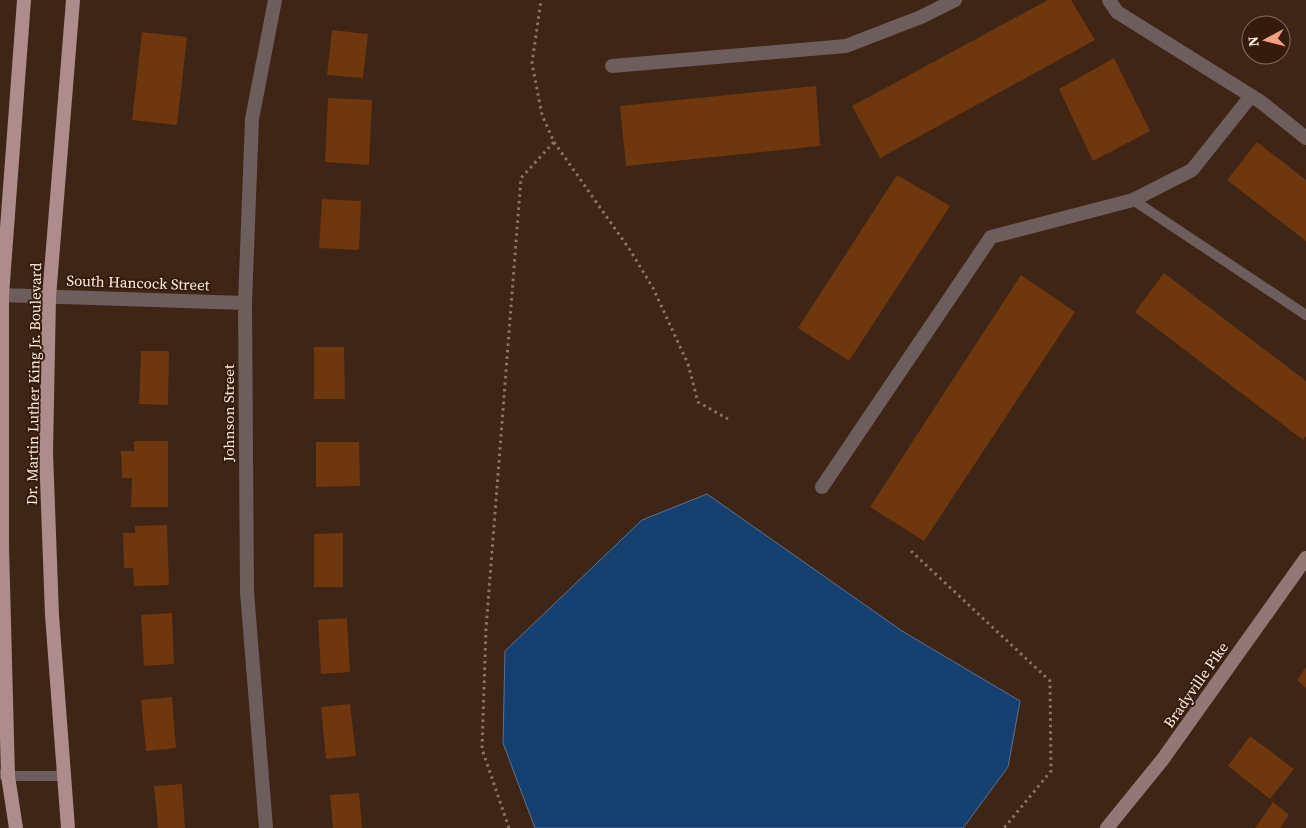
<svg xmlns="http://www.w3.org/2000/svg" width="1306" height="828" viewBox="0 0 1306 828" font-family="'Source Serif 4',serif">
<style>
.water{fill:#143f6f;stroke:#5a7392}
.building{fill:#6e370d}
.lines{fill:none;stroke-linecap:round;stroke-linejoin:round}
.path{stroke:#8b7568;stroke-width:3;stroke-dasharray:2.5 4;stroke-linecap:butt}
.service{stroke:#6d5d5c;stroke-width:10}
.minor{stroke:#6d5d5c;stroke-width:14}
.secondary{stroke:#917876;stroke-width:14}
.primary{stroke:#ad8c8b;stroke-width:14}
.labels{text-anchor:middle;stroke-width:4;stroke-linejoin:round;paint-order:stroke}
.street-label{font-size:15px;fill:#ffede4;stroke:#341b0c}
</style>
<rect width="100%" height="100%" fill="#3e2515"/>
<!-- water -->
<path class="water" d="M707,494L902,631L1020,701L1008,767L963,828H535L503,743L505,651L642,520Z"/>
<!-- building -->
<path class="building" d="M1048,0H1071L1095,40L880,158L852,106Z
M332,30L368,34L363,78L327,75Z
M142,32L187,37L177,125L132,120Z
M1114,58L1150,131L1093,161L1059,89Z
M816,86L820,146L626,166L620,106Z
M328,98L372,100L369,165L325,162Z
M1257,142L1306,180V241L1227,180Z
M897,175L950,206L849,361L798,328Z
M322,199L361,201L359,250L319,248Z
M1164,273L1306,381V436L1303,440L1135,312Z
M1021,275L1075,312L924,541L870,507Z
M314,347H344L345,399H314Z
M141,351H169L168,405L139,404Z
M134,441H168V507H131L132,478H122L121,451H134Z
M316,442H359L360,486L316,487Z
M167,525L169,585L134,586L133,568H124L123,533H135V526Z
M343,533V587H314V534Z
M172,613L174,664L144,666L141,615Z
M347,618L350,672L321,674L318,620Z
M1306,667V688L1297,680Z
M172,697L176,748L146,751L141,700Z
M350,704L356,756L326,759L321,707Z
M1250,736L1294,769L1270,799L1228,766Z
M182,784L185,828H158L154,786Z
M359,793L362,828H333L330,795Z
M1273,802L1289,815L1280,828H1255Z"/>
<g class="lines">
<!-- path -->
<path class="path" d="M554,142L630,250L653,288L688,364L698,402L728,419
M911,551L1050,681L1051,771L1004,828
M509,828L482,749L486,629L521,178L554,142L542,115L532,63L541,0"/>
<!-- service -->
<path class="service" d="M1133,200L1306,315
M0,774L8,776H63"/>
<!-- minor -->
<path class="minor" d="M1109,0L1117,12L1261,102L1306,138
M612,66L846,46L921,17L955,0
M0,295L245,303
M822,487L991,237L1133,200L1192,170L1251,96
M266,828L247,592L245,303L252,119L275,0"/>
<!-- secondary -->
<path class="secondary" d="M1107,828L1163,759L1306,558"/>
<!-- primary -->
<path class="primary" d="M16,828L8,776L2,546V295L24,0
M68,828L52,615L46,452L49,297L73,0"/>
</g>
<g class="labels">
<!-- street labels -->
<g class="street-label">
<text transform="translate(138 283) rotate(2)" y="5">South Hancock Street</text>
<text transform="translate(34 384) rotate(-89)" y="5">Dr. Martin Luther King Jr. Boulevard</text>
<text transform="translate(229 413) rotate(-90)" y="5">Johnson Street</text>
<text transform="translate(1196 685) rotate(-55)" y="5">Bradyville Pike</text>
</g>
</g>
<!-- north arrow -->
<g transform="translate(1266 40) rotate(263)"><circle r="24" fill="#341b0c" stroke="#856f62"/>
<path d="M0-4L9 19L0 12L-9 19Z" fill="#f39f82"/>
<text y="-8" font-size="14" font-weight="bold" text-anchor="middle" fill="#ffede4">N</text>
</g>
</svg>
